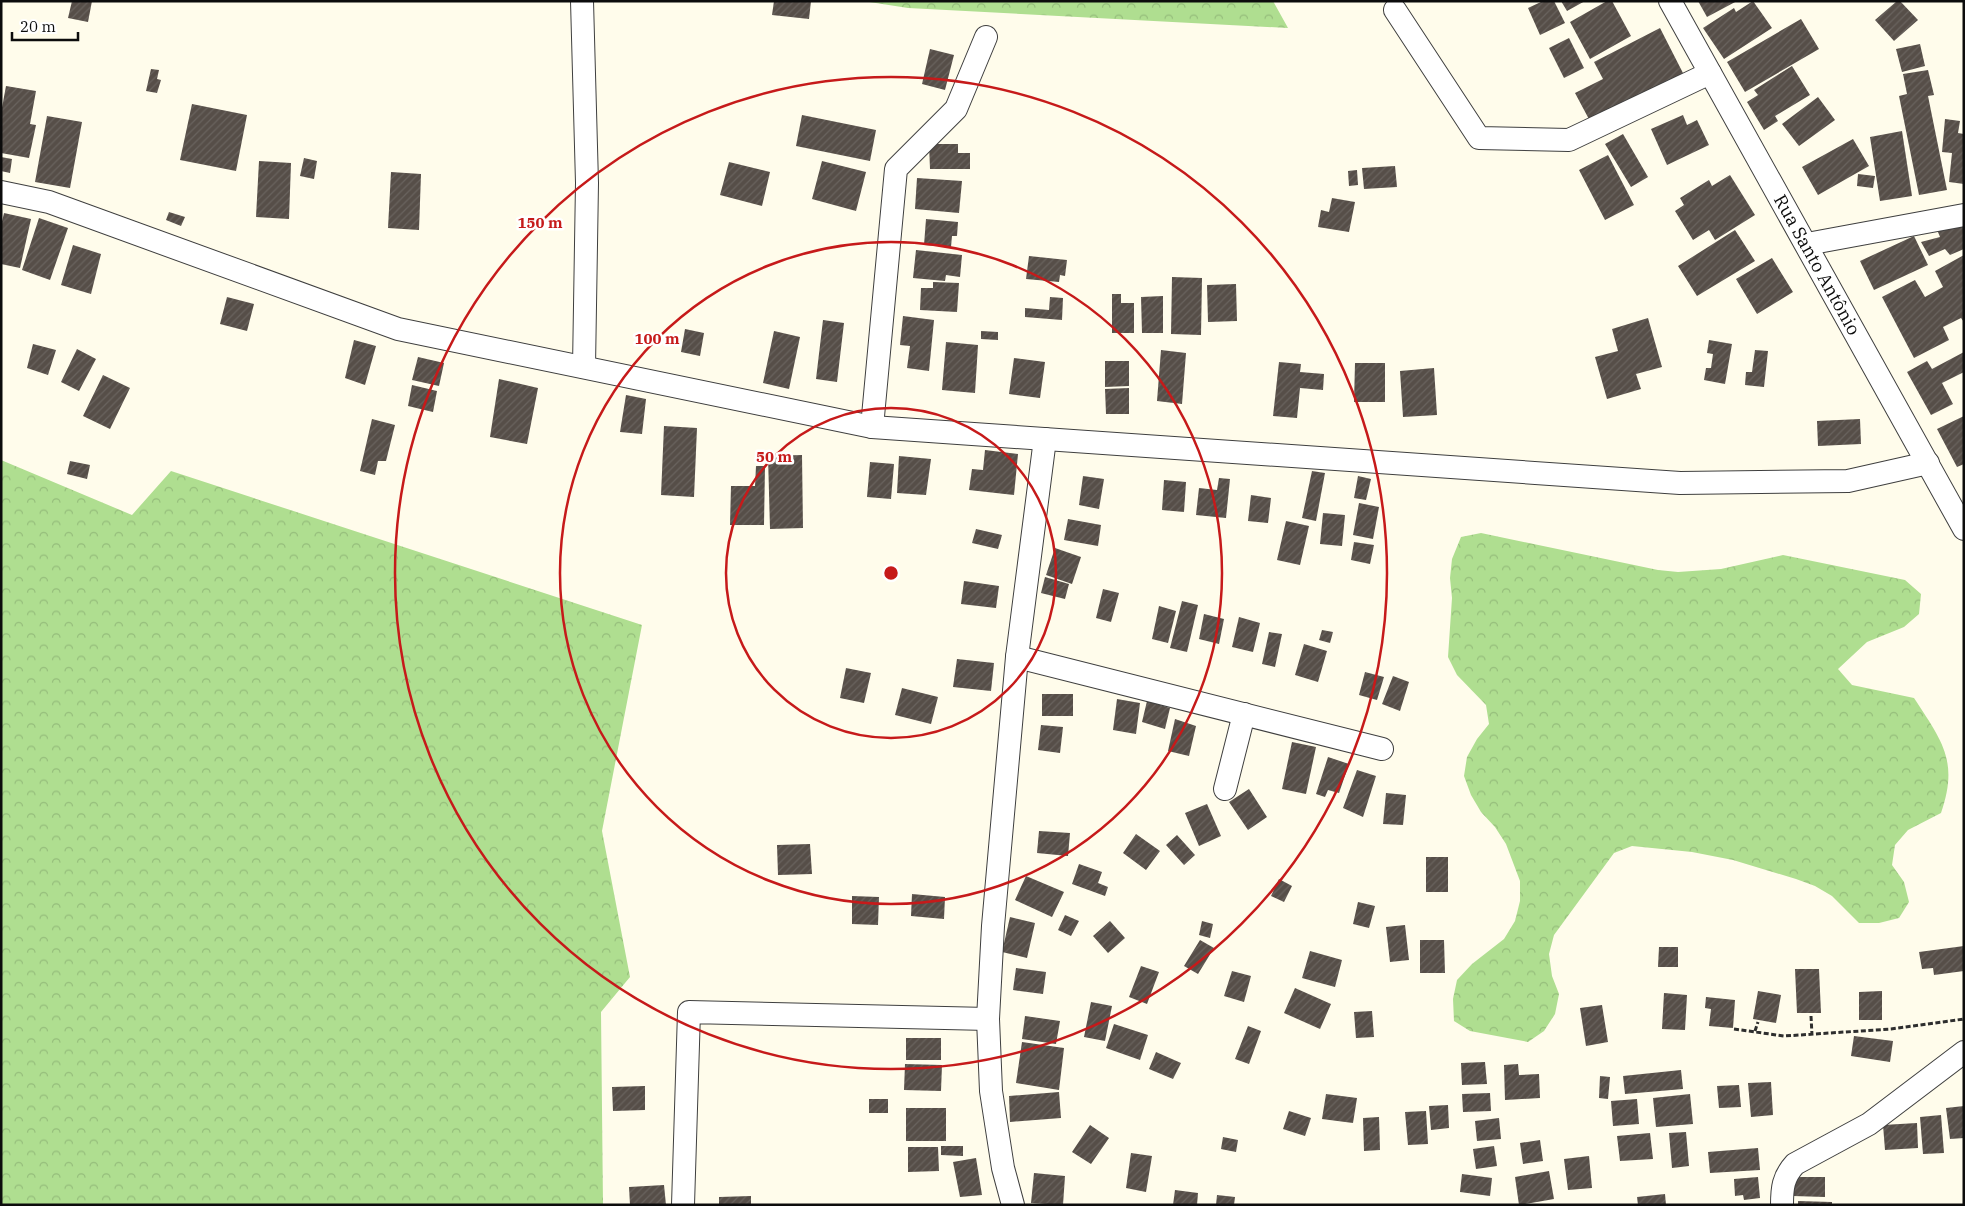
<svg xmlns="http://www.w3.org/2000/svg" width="1965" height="1206" viewBox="0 0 1965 1206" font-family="'IBM Plex Serif',serif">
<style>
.forest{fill:url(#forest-crowns)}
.building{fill:url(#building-hatch)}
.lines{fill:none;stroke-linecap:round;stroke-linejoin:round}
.minor-casing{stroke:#3f3f3f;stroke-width:24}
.path{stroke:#2e2e2e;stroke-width:3;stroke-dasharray:5 2.5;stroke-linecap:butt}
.minor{stroke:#fff;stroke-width:22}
.ring{fill:none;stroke:#c61a1a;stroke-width:2.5}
.labels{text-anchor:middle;stroke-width:5;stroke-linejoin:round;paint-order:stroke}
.street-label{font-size:18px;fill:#0c0c0c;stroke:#fff}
.centre{fill:#c61a1a;stroke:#fff;stroke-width:2.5}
.ring-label{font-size:15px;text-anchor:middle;font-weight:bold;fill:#c61a1a;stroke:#fff;stroke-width:5;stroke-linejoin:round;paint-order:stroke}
</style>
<defs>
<pattern id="forest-crowns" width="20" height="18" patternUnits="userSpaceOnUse" patternTransform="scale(1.25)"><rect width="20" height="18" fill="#afde90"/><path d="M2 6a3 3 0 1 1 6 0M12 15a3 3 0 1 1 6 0" fill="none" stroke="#95bd7b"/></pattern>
<pattern id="building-hatch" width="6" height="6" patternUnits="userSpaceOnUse" patternTransform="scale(1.25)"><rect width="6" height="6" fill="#564e48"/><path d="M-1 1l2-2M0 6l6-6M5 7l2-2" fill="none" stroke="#69635e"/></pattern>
</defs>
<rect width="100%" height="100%" fill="#fffceb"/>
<!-- forest -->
<path class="forest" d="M863,1H1273L1288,28L908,8Z
M1,460L132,515L171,471L642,625L602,831L630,977L601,1012L603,1205H1Z
M1481,533L1658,570L1678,572L1721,569L1783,555L1905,580L1921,594L1919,614L1904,627L1867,642L1838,669L1852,685L1914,698C1942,741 1959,761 1941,813L1908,830L1895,845L1892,865L1904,882L1909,902L1899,918L1879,923H1859L1832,896L1815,886L1796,879L1733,860L1692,852L1632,846L1614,853L1554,935L1549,954L1552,976L1559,994L1555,1014L1544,1031L1528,1042L1470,1031L1454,1021L1453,999L1457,980L1472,964L1504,939L1515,921L1520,901V881L1506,844L1495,827L1481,812L1471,795L1464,776L1467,757L1477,739L1489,724L1486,705L1457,675L1448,657L1452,598L1450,578L1452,559L1461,537Z"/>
<!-- building -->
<path class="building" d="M72,1H92L88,22L68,18Z
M774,1H811L809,19L772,15Z
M1543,1H1554L1565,23L1540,35L1528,8Z
M1561,1H1585L1567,11Z
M1607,1H1612L1631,36L1590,59L1570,22Z
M1698,1H1737L1707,17Z
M1753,1L1772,28L1724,59L1703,28L1734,8L1736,12Z
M1897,1H1900L1918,20L1894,41L1875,20Z
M1801,19L1819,49L1745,92L1727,62Z
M1660,28L1684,75L1591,123L1575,93L1603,79L1594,62Z
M1569,38L1584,68L1564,78L1549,48Z
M1920,44L1925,66L1902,72L1896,49Z
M930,49L954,55L945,90L922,84Z
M1792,66L1810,95L1775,116L1778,121L1764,130L1747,102L1758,95L1754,90Z
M151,69L159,70L157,79L161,80L157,93L146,91Z
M1928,70L1934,95L1928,96L1947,190L1919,195L1899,96L1907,94L1903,74Z
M6,86L36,91L30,124L36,125L29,158L1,153V113Z
M1818,97L1835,120L1799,146L1782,124Z
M192,104L247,115L236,171L180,160Z
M802,115L876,130L870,161L796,146Z
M1683,115L1687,125L1697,120L1709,145L1667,165L1651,129Z
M47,116L82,122L70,188L35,182Z
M1945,119L1960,121L1958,133L1964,134V184L1949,182L1952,153L1942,152Z
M1902,131L1912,196L1880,201L1870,137Z
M1623,134L1648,177L1631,187L1605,144Z
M1853,139L1869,166L1818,195L1802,167Z
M929,144H958V153H970V169H930Z
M1608,155L1634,205L1605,220L1579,170Z
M1,157L12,159L10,173L1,171Z
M304,158L317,161L314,179L300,176Z
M259,161L291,163L289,219L256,217Z
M822,161L866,172L856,211L812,199Z
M729,162L770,172L762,206L720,195Z
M1395,166L1397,187L1364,189L1362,168Z
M1357,170L1358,185L1349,186L1348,171Z
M391,172L421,174L419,230L388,228Z
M1858,174L1875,176L1873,188L1857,186Z
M1730,175L1755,215L1715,240L1709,230L1693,240L1675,211L1684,205L1680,198L1709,180L1712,186Z
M917,178L962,181L959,213L915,209Z
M1332,198L1355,202L1349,232L1318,227L1321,210L1329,212Z
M169,212L185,217L181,226L166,220Z
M4,213L31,219L20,268L1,264V226Z
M39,218L68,228L50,280L22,270Z
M926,219L958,222L957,236H952L951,247L924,245Z
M1964,222V249L1950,255L1945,249L1929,256L1921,242L1940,237L1936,227Z
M1735,230L1755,261L1697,296L1678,266Z
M1914,236L1928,265L1874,290L1860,261Z
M73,245L101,254L91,294L61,285Z
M916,250L962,255L960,277L946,275L945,281L913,278Z
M1964,255V322L1961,318L1943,327L1949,340L1914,358L1882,297L1915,280L1925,297L1943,287L1935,271Z
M1029,256L1067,260L1065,276L1060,275L1059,282L1026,279Z
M1772,258L1793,292L1757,314L1736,279Z
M1172,277L1202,278L1201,335L1171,334Z
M933,282L959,283L957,312L920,310L921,288H933Z
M1236,284L1237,321L1208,322L1207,285Z
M1112,294H1121V303H1134V333H1112Z
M1163,296V333H1142L1141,297Z
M227,297L254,304L247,331L220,324Z
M1050,297L1063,298L1062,320L1025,317V308L1049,310Z
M903,316L934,320L929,371L907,368L910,346L900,345Z
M1648,318L1662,367L1636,374L1641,389L1607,399L1595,357L1618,351L1612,329Z
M823,320L844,323L837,382L816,379Z
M685,329L704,333L700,356L681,352Z
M774,331L800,337L789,389L763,383Z
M981,331L998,332V340L981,339Z
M354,340L376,346L365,385L345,378Z
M1709,340L1732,344L1725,384L1704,380L1706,368H1711L1713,354L1707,353Z
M946,342L978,345L975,393L942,390Z
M33,344L56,350L48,375L27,368Z
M77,349L96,359L79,391L61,382Z
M1161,350L1186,353L1182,404L1157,401Z
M1755,350L1768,351L1764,387L1745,385L1746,372H1752Z
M1964,352V372L1942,383L1953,404L1931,415L1907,372L1927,361L1932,369Z
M418,357L444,363L439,386L412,380Z
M1014,358L1045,362L1040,398L1009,394Z
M1105,361H1129V386L1105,387Z
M1279,362L1301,364L1300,372L1324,374L1323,390L1300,388L1297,418L1273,416Z
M1355,363H1385V402H1354Z
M1434,368L1437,415L1403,417L1400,371Z
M103,375L130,388L110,429L83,416Z
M499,379L538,388L527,444L490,437Z
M412,385L437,391L433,412L408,406Z
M1129,388V414H1106L1105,389Z
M626,395L646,399L642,434L620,432Z
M1964,416V464L1957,467L1937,429Z
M372,419L395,425L386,461H378L375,475L360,471Z
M1860,419L1861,444L1818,446L1817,421Z
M664,426L697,428L694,497L661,495Z
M985,450L1018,454L1014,495L969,490L972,469L983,470Z
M802,455L803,528L770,529L768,456Z
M899,456L931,459L926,495L897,493Z
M70,461L90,465L87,479L67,474Z
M870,462L894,464L891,499L867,497Z
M756,466H765L764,525H730L731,486H755Z
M1312,471L1325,473L1316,521L1302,518Z
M1083,476L1104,479L1099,509L1079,505Z
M1358,476L1371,479L1366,500L1354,498Z
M1219,478L1230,479L1226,518L1196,515L1199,488L1217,490Z
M1164,480L1186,482L1184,512L1162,510Z
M1251,495L1271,498L1268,523L1248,521Z
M1359,503L1379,507L1373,539L1353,535Z
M1323,513L1345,515L1342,546L1320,544Z
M1068,519L1101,525L1098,546L1064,540Z
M1286,521L1309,526L1300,565L1277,560Z
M976,529L1002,535L998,549L972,543Z
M1354,542L1374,545L1370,564L1351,560Z
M1055,548L1081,557L1072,584L1046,575Z
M1045,577L1069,584L1065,599L1041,593Z
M964,581L999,586L996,608L961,604Z
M1103,589L1119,593L1111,622L1096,618Z
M1182,601L1198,605L1187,652L1170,648Z
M1159,606L1176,611L1168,643L1152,639Z
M1204,614L1224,619L1219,644L1199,639Z
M1239,617L1260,623L1253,652L1232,647Z
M1322,630L1333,632L1330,643L1319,640Z
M1269,632L1282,634L1275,667L1262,664Z
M1304,644L1327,651L1318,682L1295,675Z
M957,659L994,663L991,691L953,687Z
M846,668L871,673L864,703L840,698Z
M1365,672L1384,677L1377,700L1359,695Z
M1393,676L1409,682L1400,711L1382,704Z
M902,688L938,697L931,724L895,715Z
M1042,694H1073V716H1042Z
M1117,699L1140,703L1136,734L1113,730Z
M1147,701L1170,708L1165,729L1142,722Z
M1175,719L1196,726L1189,756L1168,751Z
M1041,725L1063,727L1060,753L1038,750Z
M1292,742L1316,747L1306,794L1282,789Z
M1328,757L1349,764L1339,793L1328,790L1325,797L1316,794Z
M1357,770L1376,776L1363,817L1343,808Z
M1249,789L1267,817L1248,830L1229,802Z
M1386,793L1406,795L1403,825L1383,824Z
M1207,804L1221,836L1199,846L1185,813Z
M1039,831L1070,833L1068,856L1037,853Z
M1136,834L1160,851L1146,870L1123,853Z
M1177,835L1195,855L1184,865L1166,845Z
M810,844L812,874L778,875L777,845Z
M1426,857H1448V892H1426Z
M1079,864L1102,872L1098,883L1108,887L1105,896L1072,884Z
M1026,876L1064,892L1052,917L1015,900Z
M1279,879L1292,886L1284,902L1271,896Z
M912,894L945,897L944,919L911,916Z
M852,896L879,897L878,925L852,924Z
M1358,902L1375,906L1369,928L1353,924Z
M1065,915L1079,921L1071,936L1058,930Z
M1010,917L1035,923L1027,958L1002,952Z
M1110,921L1125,938L1108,953L1093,936Z
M1202,921L1213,924L1210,938L1199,935Z
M1405,925L1409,960L1390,962L1386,927Z
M1200,940L1214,948L1198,974L1184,966Z
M1420,940H1444L1445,973H1420Z
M1964,946V971L1934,975L1933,968L1922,969L1919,952Z
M1659,947H1678V967H1658Z
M1310,951L1342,960L1335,987L1302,978Z
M1141,966L1159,972L1147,1004L1129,997Z
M1016,968L1046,972L1043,994L1013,990Z
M1795,969H1819L1821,1013H1797Z
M1232,971L1251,976L1244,1002L1224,996Z
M1295,988L1331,1004L1320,1029L1284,1013Z
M1758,991L1781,995L1776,1023L1753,1019Z
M1882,991V1020H1859V992Z
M1664,993L1687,995L1685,1030L1662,1029Z
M1706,997L1735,1000L1733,1028L1709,1026L1711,1009L1705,1008Z
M1091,1002L1112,1006L1105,1041L1084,1037Z
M1602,1005L1608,1042L1586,1046L1580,1008Z
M1372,1011L1374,1037L1356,1038L1354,1012Z
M1025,1016L1060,1021L1056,1044L1022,1039Z
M1114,1024L1148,1035L1140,1060L1106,1048Z
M1248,1026L1261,1031L1249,1064L1235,1059Z
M1854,1036L1893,1041L1890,1062L1851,1056Z
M906,1038H941V1060H906Z
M1022,1042L1064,1048L1059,1090L1016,1083Z
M1156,1052L1181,1063L1173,1079L1149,1069Z
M1485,1062L1487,1084L1462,1085L1461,1063Z
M905,1064L942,1065L941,1091L904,1090Z
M1518,1064L1519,1075L1539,1074L1540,1098L1505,1100L1504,1065Z
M1681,1070L1683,1089L1625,1094L1623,1076Z
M1600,1076L1610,1077L1608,1099L1599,1098Z
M1771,1082L1773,1115L1751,1117L1748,1083Z
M1739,1085L1741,1107L1719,1108L1717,1086Z
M645,1086V1110L613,1111L612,1087Z
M1059,1092L1061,1118L1010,1122L1009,1096Z
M1490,1093L1491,1111L1463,1112L1462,1094Z
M1326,1094L1357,1098L1353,1123L1322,1119Z
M1690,1094L1693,1124L1656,1127L1653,1098Z
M869,1099H888V1113H869Z
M1637,1099L1639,1124L1613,1126L1611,1101Z
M1448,1105L1449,1128L1431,1130L1429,1106Z
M1964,1106V1138L1950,1139L1946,1108Z
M906,1108H946V1141H906Z
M1289,1111L1311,1118L1305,1136L1283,1129Z
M1426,1111L1428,1144L1408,1145L1405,1112Z
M1941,1115L1944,1153L1923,1154L1920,1117Z
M1379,1117L1380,1150L1364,1151L1363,1118Z
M1499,1118L1501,1139L1477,1141L1475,1121Z
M1917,1123L1918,1148L1885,1150L1883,1125Z
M1090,1125L1109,1138L1091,1164L1072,1152Z
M1686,1132L1689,1166L1672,1168L1669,1133Z
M1650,1133L1653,1159L1620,1161L1617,1136Z
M1223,1137L1238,1140L1236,1152L1221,1149Z
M1540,1140L1543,1161L1523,1164L1520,1143Z
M941,1146H963V1156L941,1155Z
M1494,1146L1497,1166L1476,1169L1473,1149Z
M908,1147H938L939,1171L908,1172Z
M1758,1148L1760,1170L1710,1173L1708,1152Z
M1131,1153L1152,1156L1146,1192L1126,1188Z
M1589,1156L1592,1188L1568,1190L1564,1159Z
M976,1158L982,1195L960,1197L953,1162Z
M1549,1171L1554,1199L1519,1205L1515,1177Z
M1034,1173L1065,1176L1063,1205L1031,1203Z
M1462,1174L1492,1178L1490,1196L1460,1192Z
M1758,1177L1760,1198L1744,1200L1743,1195L1735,1196L1734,1179Z
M1793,1177H1825V1197L1793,1196Z
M664,1185L666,1205H630L629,1187Z
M1175,1190L1198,1193L1197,1205H1173Z
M1665,1194L1666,1205H1638L1637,1197Z
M1217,1195L1235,1197L1234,1205H1216Z
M751,1196V1205H719V1197Z
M1798,1201L1832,1202V1205H1798Z"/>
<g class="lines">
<defs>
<g id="minor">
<path d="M582,1L587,183L584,367"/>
<path id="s1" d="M1670,1L1964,529"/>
<path d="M1395,10L1479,138L1569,140L1710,73"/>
<path d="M1,192L49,202L398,329L872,427L1680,483L1848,481L1928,463"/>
<path d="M1807,244L1964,215"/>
<path d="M872,427L896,169L956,109L986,37"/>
<path d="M1017,657L1382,749"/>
<path d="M1225,789L1244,714"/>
<path d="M683,1205L689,1012L988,1019"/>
<path d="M1013,1205L1003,1168L991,1091L988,1019L993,926L1017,657L1045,439"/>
<path d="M1782,1205C1782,1188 1783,1177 1795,1164L1869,1124L1964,1052"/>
</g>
</defs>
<!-- minor casing -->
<use href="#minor" class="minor-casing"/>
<!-- path -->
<path class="path" d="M1811,1016L1812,1035
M1734,1029L1784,1036L1891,1029L1964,1019
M1755,1031L1758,1022"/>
<!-- minor -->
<use href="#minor" class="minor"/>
</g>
<!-- distance rings -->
<g class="ring">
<circle cx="891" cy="573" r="165"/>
<circle cx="891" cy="573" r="331"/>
<circle cx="891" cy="573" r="496"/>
</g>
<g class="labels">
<!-- street labels -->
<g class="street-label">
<text dy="6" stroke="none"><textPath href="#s1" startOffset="302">Rua Santo Antônio</textPath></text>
</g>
</g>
<circle cx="891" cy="573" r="8" class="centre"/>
<g class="ring-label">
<text x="540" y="228">150 m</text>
<text x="657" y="344">100 m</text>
<text x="774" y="462">50 m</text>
</g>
<!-- border -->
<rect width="1965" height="1206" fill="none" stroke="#0c0c0c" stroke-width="5"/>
<!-- scale -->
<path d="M12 32v8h66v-8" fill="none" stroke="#0c0c0c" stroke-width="2.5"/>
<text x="20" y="32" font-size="15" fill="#0c0c0c" stroke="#ffffff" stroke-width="4" paint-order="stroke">20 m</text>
</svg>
